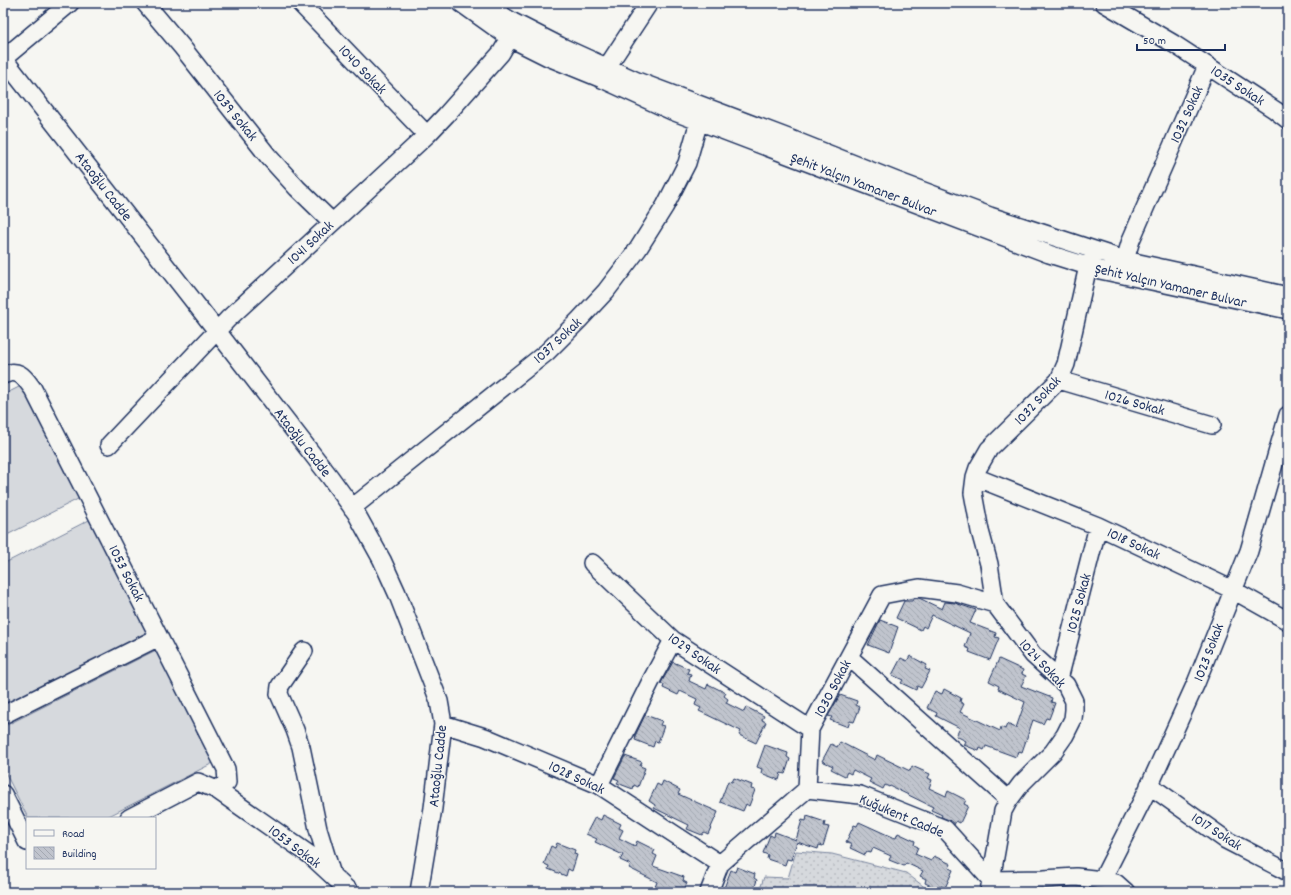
<svg xmlns="http://www.w3.org/2000/svg" width="1291" height="895" viewBox="0 0 1291 895" font-family="Dekko,sans-serif">
<style>
.grass{fill:url(#grass-dots);stroke:#78849e}
.garden{fill:#d6d9dd;stroke:#78849e}
.building{fill:url(#building-back-hatch);stroke:#1b2f5e}
.lines{fill:none;stroke-linecap:round;stroke-linejoin:round}
.minor-casing{stroke:#1b2f5e;stroke-width:20}
.minor{stroke:#f6f6f2;stroke-width:17}
.labels{text-anchor:middle;stroke-width:3;stroke-linejoin:round;paint-order:stroke}
.street-label{font-size:15px;fill:#1b2f5e;stroke:#f6f6f2}
</style>
<defs>
<pattern id="grass-dots" width="8" height="8" patternUnits="userSpaceOnUse"><rect width="8" height="8" fill="#d6d9dd"/><path d="M2 2h.1M6 6h.1" fill="none" stroke="#b7bbc0" stroke-width="1.8" stroke-linecap="round"/></pattern>
<pattern id="building-back-hatch" width="6" height="6" patternUnits="userSpaceOnUse"><rect width="6" height="6" fill="#c0c4cd"/><path d="M-1 5l2 2M0 0l6 6M5-1l2 2" fill="none" stroke="#a4a9b2"/></pattern>
</defs>
<rect width="100%" height="100%" fill="#f6f6f2"/>
<filter id="ink" filterUnits="userSpaceOnUse"><feTurbulence type="fractalNoise" baseFrequency=".025" numOctaves="2"/><feDisplacementMap in="SourceGraphic" scale="8" xChannelSelector="R" yChannelSelector="G"/><feConvolveMatrix kernelMatrix="1 2 1 2 8 2 1 2 1" color-interpolation-filters="sRGB"/></filter>
<g filter="url(#ink)">
<!-- grass -->
<path class="grass" d="M796,851L832,854L906,873L931,892H759L764,877L788,878Z"/>
<!-- garden -->
<path class="garden" d="M23,385L80,498L3,537V395Z
M93,518L151,632L3,706V564Z
M158,649L215,762L105,818H28L3,768V727Z"/>
<!-- building -->
<path class="building" d="M919,598L942,609L945,602L955,603L976,610L970,623L996,633L995,637L999,638L990,660L969,652L970,649L965,647L970,633L932,615L926,628L923,626L921,630L896,618L904,601H912L913,599Z
M880,620L898,627L889,653L868,645Z
M910,656L927,665L925,669L930,671L921,688L917,686L916,690L901,683L903,680L892,675L901,658L907,661Z
M999,659L1023,670L1022,674L1026,676L1021,686L1052,698L1051,702L1055,703L1049,719L1046,718L1043,724L1033,720L1022,752L1018,751L1016,757L986,746L984,750L980,748L979,751L964,745L966,741L956,736L960,728L936,716L937,713L927,708L935,691L942,694L944,689L961,698L960,702L964,704L960,712L1000,731L1001,727L1005,729L1007,724L1016,728L1025,702L998,689L999,686L989,681Z
M673,662L689,669L687,673L691,674L689,681L706,689L708,684L726,693L724,696L728,699L726,703L744,712L746,707L764,716L762,720L766,722L756,743L739,735L741,731L699,711L701,708L695,705L697,699L680,691L678,695L663,688L664,685L661,683Z
M840,695L857,701L856,705L860,707L854,722L850,721L848,727L830,720L832,717L828,716Z
M645,715L662,721L660,725L664,726L658,742L655,741L653,747L635,740L636,737L635,736Z
M840,742L875,760L877,755L910,771L912,766L930,774L928,778L932,780L929,788L946,796L948,791L966,800L964,804L968,806L960,823L956,821L954,825L949,820L941,817L942,815L931,810L933,807L890,786L889,787L885,785L883,789L869,782L871,779L853,770L851,774L847,772L845,776L831,769L833,766L822,761L831,744L837,747Z
M765,745L788,753L787,757L790,759L785,774L781,773L779,780L761,773L762,769L757,767Z
M625,756L642,762L640,766L645,768L638,787L634,785L633,789L617,783L619,780L614,778Z
M734,778L752,785L751,789L755,790L749,806L746,804L743,811L720,802L728,781L732,782Z
M663,781L680,790L678,794L718,812L708,834L704,832L702,835L687,829L689,825L654,808L655,805L649,801L657,784L661,786Z
M603,815L621,824L619,828L623,830L619,838L635,846L637,841L655,850L653,854L657,856L653,866L684,877L683,881L687,883L683,892H653L657,882L629,868L631,865L620,860L623,855L595,842L597,839L586,834L595,817L601,820Z
M807,816L825,822L824,826L829,827L823,846L819,845L818,849L797,842L791,860L787,859L785,865L767,859L768,855L763,853L770,835L774,837L775,832L796,840L802,820L806,821Z
M859,822L892,837L896,838L898,833L915,841L914,845L918,847L915,854L931,861L934,856L951,864L949,868L953,870L945,888L941,886L940,890L925,883L926,879L920,876L923,871L906,863L904,866L889,860L891,856L873,848L871,853L867,852L865,855L850,848L852,845L846,842L854,825L857,826Z
M557,843L575,850L574,854L577,855L572,871L568,869L566,876L548,869L549,866L544,864L551,846L555,848Z
M737,867L755,874L754,878L757,880L753,892H729V890L724,888L731,870L735,872Z"/>
<g class="lines">
<defs>
<path id="minor" d="M145,3L182,47L268,156L297,188L332,222
M300,3L427,135
M461,3L510,38L548,57L602,79L672,111L1049,254L1100,270L1288,310
M482,3L513,22L560,46L637,81L791,139L894,180L990,216L1125,260L1212,279L1288,296
M1104,3L1174,44L1275,110L1288,120
M3,58L217,331L330,477L356,513L382,560L397,593L439,701L443,724L433,808L419,892
M4,58L70,3
M602,77L607,67L649,3
M1094,251L1088,266L1066,364L1059,380L989,449L978,468L975,477L973,493L980,531L989,564L995,604L1033,655L1066,685L1074,701V710L1073,719L1065,735L1053,752L1021,784L1009,800L1003,811L991,880L1044,879L1076,877L1102,880L1116,883L1126,892
M1122,270L1131,240L1207,66
M3,375C19,368 24,377 33,389L226,769L227,782L217,790
M1059,380L1212,425
M109,445L228,319L427,135L446,115L501,53L515,29
M975,477L1098,526L1233,590L1288,621
M352,508L547,352L579,320L606,291L638,249L665,206L687,163L699,121L703,112
M592,563L673,640L810,729
M304,651L280,686L279,694L295,730L301,747L318,829L332,875
M849,657L1009,800
M1059,679L1098,526
M3,715L159,637
M443,724L485,737L599,785L720,864
M599,785L652,679L673,640
M1149,785L1226,840L1288,872
M807,789L810,729L882,595L919,588L957,593L995,604
M3,794L27,842
M129,818L198,782L217,790L310,855L350,892
M1102,880L1147,791L1196,683L1249,551L1288,415
M709,892L720,864L807,789L860,795L945,829L991,880L989,892"/>
</defs>
<!-- minor casing -->
<use href="#minor" class="minor-casing"/>
<!-- minor -->
<use href="#minor" class="minor"/>
</g>
</g>
<g class="labels">
<!-- street labels -->
<g class="street-label">
<text transform="translate(363 69) rotate(46)" y="5">1040 Sokak</text>
<text transform="translate(1238 85) rotate(33)" y="5">1035 Sokak</text>
<text transform="translate(1186 114) rotate(-66)" y="5">1032 Sokak</text>
<text transform="translate(236 115) rotate(51)" y="5">1039 Sokak</text>
<text transform="translate(864 184) rotate(21)" y="5">Şehit Yalçın Yamaner Bulvar</text>
<text transform="translate(104 186) rotate(52)" y="5">Ataoğlu Cadde</text>
<text transform="translate(310 242) rotate(-43)" y="5">1041 Sokak</text>
<text transform="translate(1171 285) rotate(13)" y="5">Şehit Yalçın Yamaner Bulvar</text>
<text transform="translate(557 340) rotate(-43)" y="5">1037 Sokak</text>
<text transform="translate(1037 400) rotate(-47)" y="5">1032 Sokak</text>
<text transform="translate(1135 402) rotate(16)" y="5">1026 Sokak</text>
<text transform="translate(303 442) rotate(52)" y="5">Ataoğlu Cadde</text>
<text transform="translate(1134 543) rotate(25)" y="5">1018 Sokak</text>
<text transform="translate(127 573) rotate(63)" y="5">1053 Sokak</text>
<text transform="translate(1078 603) rotate(-75)" y="5">1025 Sokak</text>
<text transform="translate(1208 652) rotate(-69)" y="5">1023 Sokak</text>
<text transform="translate(695 653) rotate(35)" y="5">1029 Sokak</text>
<text transform="translate(1043 663) rotate(47)" y="5">1024 Sokak</text>
<text transform="translate(832 688) rotate(-62)" y="5">1030 Sokak</text>
<text transform="translate(437 766) rotate(-84)" y="5">Ataoğlu Cadde</text>
<text transform="translate(577 777) rotate(25)" y="5">1028 Sokak</text>
<text transform="translate(902 815) rotate(23)" y="5">Kuğukent Cadde</text>
<text transform="translate(1217 831) rotate(33)" y="5">1017 Sokak</text>
<text transform="translate(295 846) rotate(37)" y="5">1053 Sokak</text>
</g>
</g>
<!-- margin -->
<rect width="1291" height="895" fill="none" stroke="#f6f6f2" stroke-width="16"/>
<rect x="8" y="8" width="1275" height="879" fill="none" stroke="#1b2f5e" stroke-width="1.5" filter="url(#ink)"/>
<!-- legend -->
<rect x="26" y="817" width="130" height="52" fill="#f6f6f2" stroke="#9ea6b7"/>
<rect x="34" y="830" width="20" height="6" fill="#f6f6f2" stroke="#9ea6b7"/>
<text x="62" y="837" font-size="12" fill="#1b2f5e">Road</text>
<rect x="34" y="847" width="20" height="12" fill="url(#building-back-hatch)" stroke="#9ea6b7"/>
<text x="62" y="857" font-size="12" fill="#1b2f5e">Building</text>
<!-- scale -->
<path d="M1137 44v6h88v-6" fill="none" stroke="#1b2f5e" stroke-width="2"/>
<text x="1143" y="44" font-size="12" fill="#1b2f5e" stroke="#f6f6f2" stroke-width="3" paint-order="stroke">50 m</text>
</svg>
